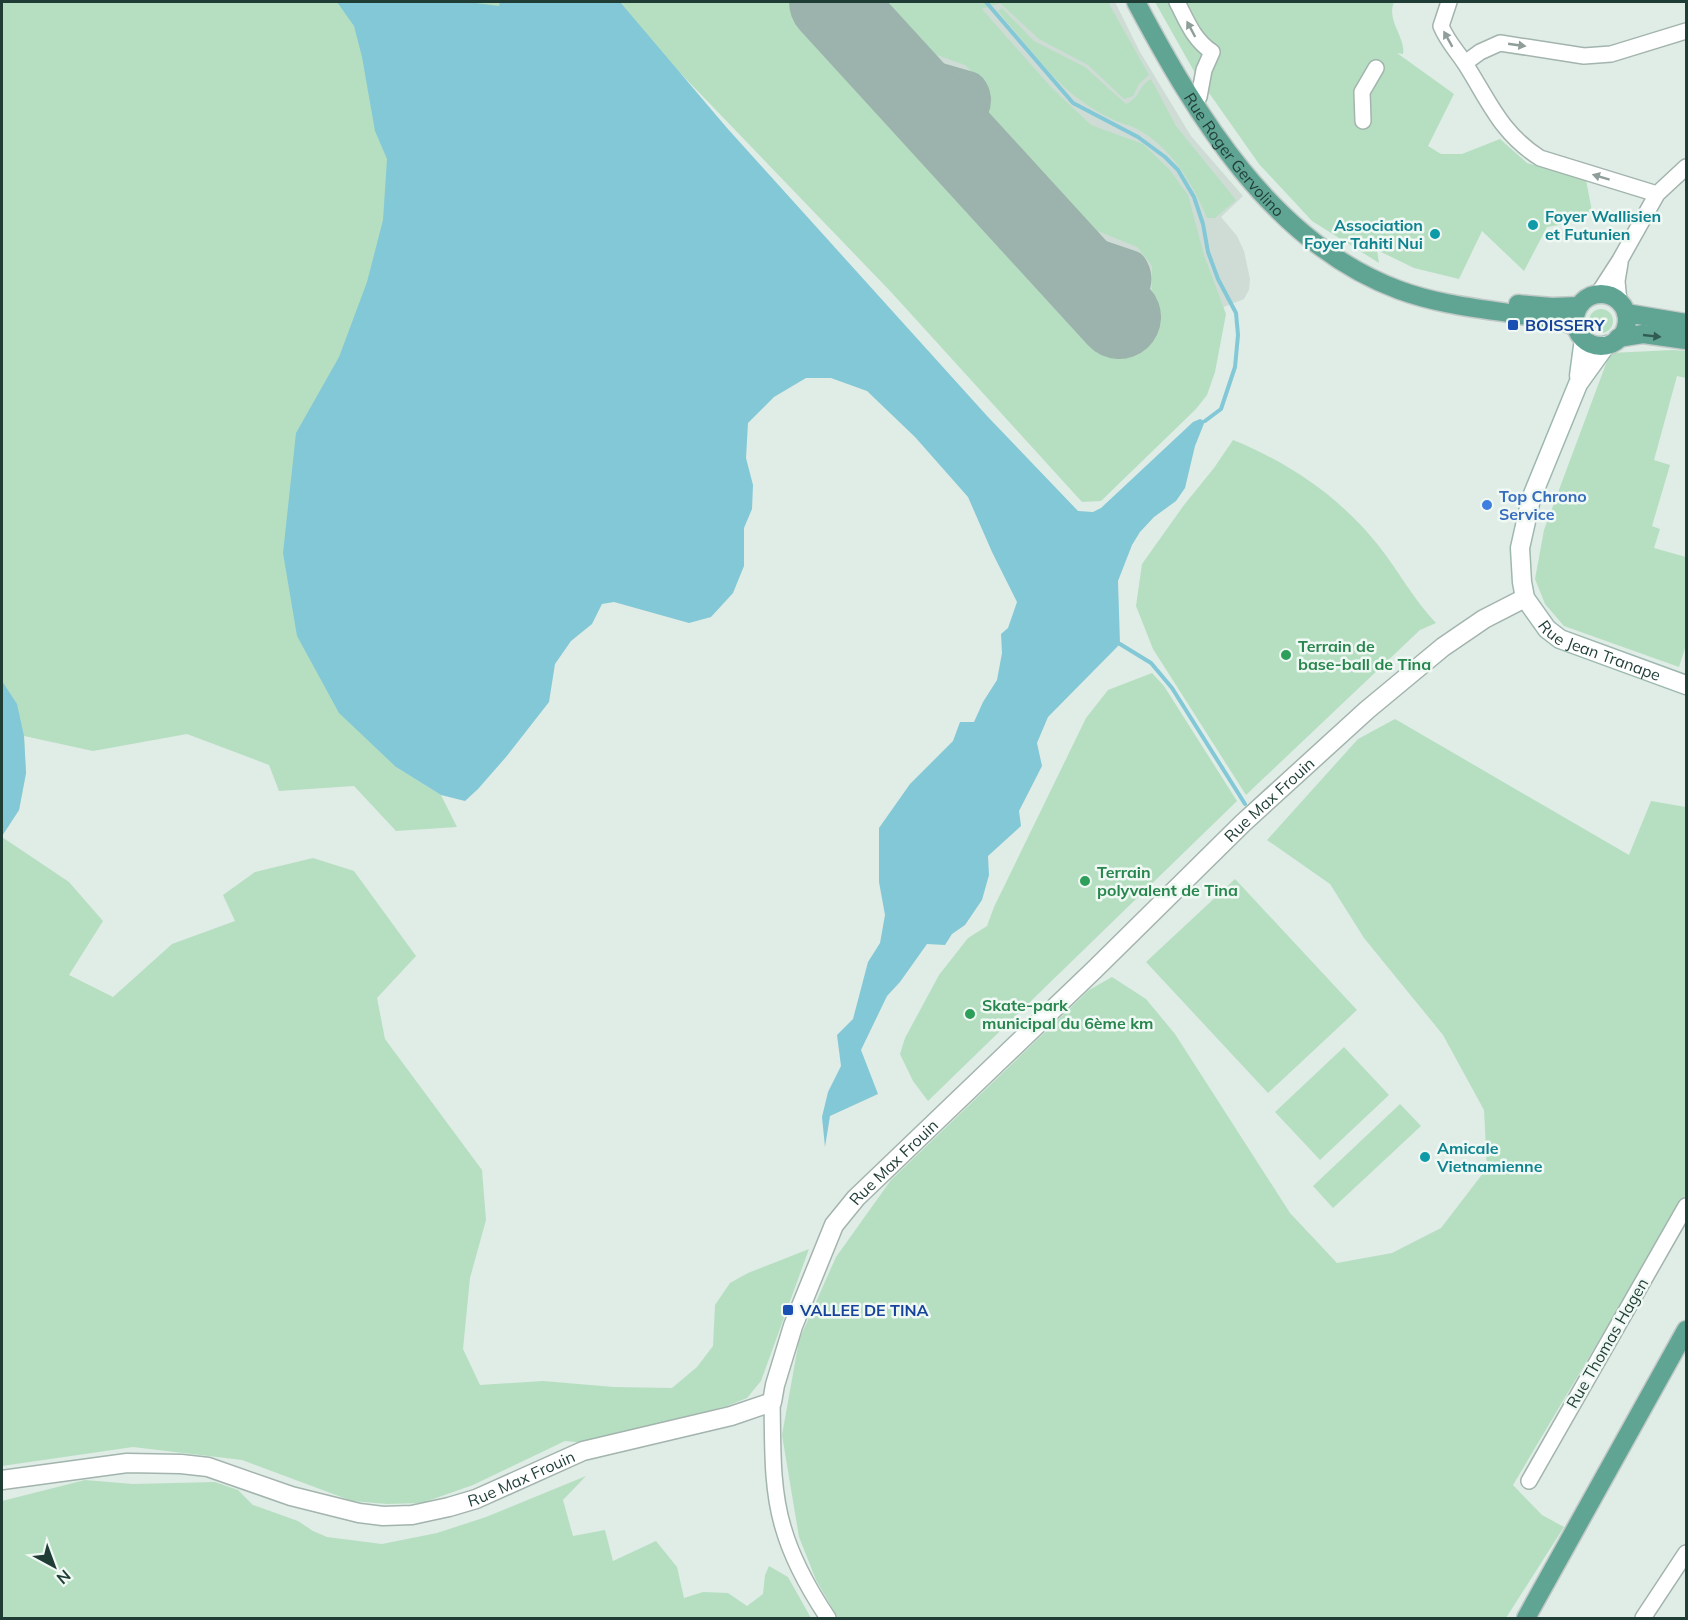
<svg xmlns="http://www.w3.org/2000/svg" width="1688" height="1620" viewBox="0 0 1688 1620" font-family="Mulish,sans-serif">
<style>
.built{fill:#cedcd5}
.green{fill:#b6dfc2}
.water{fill:#83c8d6}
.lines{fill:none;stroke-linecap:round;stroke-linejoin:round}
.stream{stroke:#83c8d6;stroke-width:4}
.taxiway{stroke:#9cb2ac;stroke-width:33}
.runway{stroke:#9cb2ac;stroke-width:84}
.minor-casing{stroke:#a2b4ad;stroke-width:18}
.tertiary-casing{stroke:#a2b4ad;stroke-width:21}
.secondary-casing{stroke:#9db8af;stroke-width:21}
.primary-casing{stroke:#c0c9c6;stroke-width:21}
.minor{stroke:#fff;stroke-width:15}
.tertiary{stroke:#fff;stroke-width:18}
.secondary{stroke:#fff;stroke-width:18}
.primary{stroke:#60a594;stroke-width:18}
.oneway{fill:#8f9e9a}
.oneway2{fill:#325c52}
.culture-dot{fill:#0f9aa8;stroke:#f0f8f4;stroke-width:2}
.transit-dot{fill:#1a4fb4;stroke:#f0f8f4;stroke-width:2}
.shop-dot{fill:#3f7fe0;stroke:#f0f8f4;stroke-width:2}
.leisure-dot{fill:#2e9e5b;stroke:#f0f8f4;stroke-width:2}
.labels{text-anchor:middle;stroke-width:5;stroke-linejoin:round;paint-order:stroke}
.street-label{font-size:16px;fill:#1f3d35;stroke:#f0f8f4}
.culture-label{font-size:16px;font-weight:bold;fill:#0d838f;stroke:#f0f8f4;text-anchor:start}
.transit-label{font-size:16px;font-weight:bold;fill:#164399;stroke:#f0f8f4;text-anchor:start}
.shop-label{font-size:16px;font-weight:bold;fill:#366cbe;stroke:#f0f8f4;text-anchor:start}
.leisure-label{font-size:16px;font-weight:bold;fill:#27864d;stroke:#f0f8f4;text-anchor:start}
</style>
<rect width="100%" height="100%" fill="#e0ece6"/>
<!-- built -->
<path class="built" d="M627,2H1115L1140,52L1191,136L1243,196L1221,217L1237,236L1244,251L1250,279L1249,290L1244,299L1221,308L1181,413Z"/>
<!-- green -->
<path class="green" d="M2,2H791L1103,343L1152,295V266L1137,247L1078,223L988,130L986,87L965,65L914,47L872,2H1108L1149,75L1139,84L1133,96L1124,99L1088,65L1039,39L1000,3L982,9L1051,87L1091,125L1143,144L1169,169L1188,195L1204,255L1226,314L1215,372L1207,395L1196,409L1101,501L1082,502L891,292L661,53L396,767L441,795L457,827L396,831L354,786L279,791L269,765L187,734L93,751L24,736L26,773L19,810L2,836Z
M1155,2H1317L1321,3L1320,2H1394C1386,21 1406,37 1403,54L1397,53L1454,94L1428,146L1441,154H1462L1500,139L1527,163L1586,180L1592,211L1575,222L1547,227L1524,271L1482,231L1459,279L1414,268L1377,250L1379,263L1312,221L1259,164L1195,73Z
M1002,8L1034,41L1085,67L1126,104C1142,96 1137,87 1151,79L1176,126L1236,200L1215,218H1207C1193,184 1171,147 1137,129C1130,125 1123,124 1116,121C1102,115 1088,106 1076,97C1050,77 1029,47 1007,22L998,11Z
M1589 321a12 12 0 1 1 24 0a12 12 0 1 1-24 0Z
M1673,350L1686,351V378L1677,376L1654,460L1670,465L1652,526L1660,529L1654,548L1686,557V645L1679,667L1564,626L1545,604L1535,579L1544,530L1610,353Z
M1233,440C1288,462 1341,498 1378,545C1398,570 1413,599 1436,623L1420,630L1246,795L1153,649L1136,606L1142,564L1184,505L1214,468Z
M1152,673L1164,686L1237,801L928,1101L913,1081L900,1054L905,1038L939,975L968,938L987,926L994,907L1086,718L1108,690Z
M1395,719L1629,855L1651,801L1686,807V1194L1513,1485L1542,1515L1564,1527L1506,1618H838L816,1580L799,1537L782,1435L799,1340L836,1257L891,1180L1089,990L1112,977L1146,999L1175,1034L1290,1213L1337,1263L1392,1253L1441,1228L1487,1168L1484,1110L1443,1035L1364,938L1330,884L1267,840L1358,739Z
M2,837L69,882L103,921L69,975L113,997L172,944L235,921L223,895L255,872L313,858L354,871L416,956L377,998L385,1039L482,1170L486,1220L470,1278L463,1349L480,1385L543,1381L614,1387L672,1388L697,1367L713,1346L715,1305L730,1283L748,1273L809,1249L761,1381L747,1398L727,1406L586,1443L565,1441L473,1485L422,1503L387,1504L352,1501L242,1460L133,1447L2,1466Z
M1235,879L1357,1010L1268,1093L1146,962Z
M1344,1047L1389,1095L1320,1160L1275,1112Z
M1400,1104L1421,1126L1333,1208L1313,1186Z
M586,1476L563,1500L573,1536L605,1530L613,1561L656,1541L677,1567L684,1598L703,1592L728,1593L747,1606L763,1594L765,1575L769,1566L788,1577L811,1618H2V1501L85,1480L133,1484L215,1482L238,1490L253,1505L298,1521L313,1531L327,1537L382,1544L437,1533L486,1517Z"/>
<!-- water -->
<path class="water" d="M337,2H468L499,6L500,2H620L727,128L988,417L1078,511L1093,512L1101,508L1193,422L1200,419L1205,421L1195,446L1185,488L1176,501L1154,517L1140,532L1132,545L1118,581L1120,644L1048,717L1037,743L1042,766L1019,811L1021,826L988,856L989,875L982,900L965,925L952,934L945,945L927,944L900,982L887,996L861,1050L878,1094L830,1116L825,1147L822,1117L828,1092L841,1066L837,1035L853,1019L868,962L880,943L885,915L879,882V828L910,784L953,741L960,722H974L983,702L997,680L1002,653L1001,634L1008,628L1017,602L992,552L968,497L915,437L867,391L831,378H806L774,397L748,423L746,458L753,485L752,509L744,528V566L733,593L711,617L689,623L614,602L602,604L592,624L571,641L555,664L549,702L506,757L478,789L465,801L441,795L396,767L339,713L297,636L283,553L296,433L339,357L367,282L383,220L387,159L375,131L362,57L354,26Z
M2,681L17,704L24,736L26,773L19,810L2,836Z"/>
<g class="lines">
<!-- stream -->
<path class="stream" d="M986,2L1073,103L1138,137L1165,157L1178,170L1194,197L1203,224L1208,252L1218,279L1236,313L1238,335L1235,367L1221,409L1205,421
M1120,644L1151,663L1172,688L1245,804"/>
<!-- taxiway -->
<path class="taxiway" d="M887,64L970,88C991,114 932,154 921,100
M1041,232L1063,244L1131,267C1151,297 1089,325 1078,273"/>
<!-- runway -->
<path class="runway" d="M831,2L1119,317"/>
<defs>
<path id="minor" d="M1177,2C1187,21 1193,39 1212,52L1204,70L1199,97
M1449,2L1441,26C1447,41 1457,51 1466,65C1490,103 1501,133 1540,158L1657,194
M1465,63L1480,52L1500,43L1584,56L1611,54L1686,31
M1363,121L1362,92L1376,68
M1598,294L1620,260L1657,194L1686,167
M1619,302L1617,281L1620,263
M772,1402C773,1443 771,1487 783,1527C792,1559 810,1591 828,1618
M1529,1481L1686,1206
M1643,1618L1686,1553"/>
<g id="tertiary">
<path id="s1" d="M2,1480L127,1463L181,1464L208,1467L291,1496L359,1513L383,1516L412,1515L449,1507L476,1499L583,1451L731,1416L772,1402L775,1385L793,1326L834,1225L856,1198L1094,970L1243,823L1367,710L1443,647L1484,619L1525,598"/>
</g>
<g id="secondary">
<path id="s2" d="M1606,345L1578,384L1531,499L1520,548L1522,582L1525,598L1547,629L1560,639L1686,685"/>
<path d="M1579,376L1584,339"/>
</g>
<g id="primary">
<path id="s3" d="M1136,2C1196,115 1272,243 1399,290C1437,304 1475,308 1515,314C1533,317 1550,321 1568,323L1576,327"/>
<circle cx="1601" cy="320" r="26"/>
<path d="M1518,304L1552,307L1579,306"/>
<path d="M1626,313L1686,323"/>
<path d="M1618,338L1643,334L1686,340"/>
<path d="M1526,1618L1686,1330"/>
</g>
</defs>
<!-- minor casing -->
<use href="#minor" class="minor-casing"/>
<!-- tertiary casing -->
<use href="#tertiary" class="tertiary-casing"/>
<!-- secondary casing -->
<use href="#secondary" class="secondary-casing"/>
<!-- primary casing -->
<use href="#primary" class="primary-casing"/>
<!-- minor -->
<use href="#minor" class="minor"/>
<!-- tertiary -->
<use href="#tertiary" class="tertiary"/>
<!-- secondary -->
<use href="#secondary" class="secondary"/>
<!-- primary -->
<use href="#primary" class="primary"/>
</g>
<!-- one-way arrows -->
<defs><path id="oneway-solid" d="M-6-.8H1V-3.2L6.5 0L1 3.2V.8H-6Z" transform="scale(1.5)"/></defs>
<g class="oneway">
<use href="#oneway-solid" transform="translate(1191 29) rotate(-118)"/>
<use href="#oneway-solid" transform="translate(1448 39) rotate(-119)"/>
<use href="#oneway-solid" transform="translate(1517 45) rotate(8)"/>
<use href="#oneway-solid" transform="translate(1601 177) rotate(-163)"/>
</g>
<use class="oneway2" href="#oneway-solid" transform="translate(1652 336) rotate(6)"/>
<!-- markers -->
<g class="culture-dot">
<circle cx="1533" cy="225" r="6"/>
<circle cx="1435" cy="234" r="6"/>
<circle cx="1425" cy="1157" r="6"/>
</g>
<g class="transit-dot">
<rect x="1507" y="319" width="12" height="12" rx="3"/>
<rect x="782" y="1304" width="12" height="12" rx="3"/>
</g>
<circle class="shop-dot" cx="1487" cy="505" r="6"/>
<g class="leisure-dot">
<circle cx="1286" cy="655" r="6"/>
<circle cx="1085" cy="881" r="6"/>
<circle cx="970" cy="1014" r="6"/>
</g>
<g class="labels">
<!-- street labels -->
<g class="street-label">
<text dy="6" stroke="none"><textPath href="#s3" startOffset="182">Rue Roger Gervolino</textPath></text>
<text dy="6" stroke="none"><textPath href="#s2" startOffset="368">Rue Jean Tranape</textPath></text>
<text dy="6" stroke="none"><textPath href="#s1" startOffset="1594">Rue Max Frouin</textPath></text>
<text dy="6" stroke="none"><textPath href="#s1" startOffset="1072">Rue Max Frouin</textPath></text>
<text transform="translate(1607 1343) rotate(-60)" y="6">Rue Thomas Hagen</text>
<text dy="6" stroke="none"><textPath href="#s1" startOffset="534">Rue Max Frouin</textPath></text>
</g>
<!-- culture labels -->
<g class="culture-label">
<text x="1545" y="222">Foyer Wallisien<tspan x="1545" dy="18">et Futunien</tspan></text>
<text x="1423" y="231" text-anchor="end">Association<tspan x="1423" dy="18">Foyer Tahiti Nui</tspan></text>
<text x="1437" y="1154">Amicale<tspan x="1437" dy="18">Vietnamienne</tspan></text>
</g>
<!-- transit labels -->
<g class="transit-label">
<text x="1525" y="331">BOISSERY</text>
<text x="800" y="1316">VALLEE DE TINA</text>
</g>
<!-- shop labels -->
<g class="shop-label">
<text x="1499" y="502">Top Chrono<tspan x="1499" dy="18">Service</tspan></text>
</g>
<!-- leisure labels -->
<g class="leisure-label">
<text x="1298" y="652">Terrain de<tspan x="1298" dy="18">base-ball de Tina</tspan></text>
<text x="1097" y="878">Terrain<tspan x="1097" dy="18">polyvalent de Tina</tspan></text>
<text x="982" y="1011">Skate-park<tspan x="982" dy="18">municipal du 6ème km</tspan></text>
</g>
</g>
<!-- border -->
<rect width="1688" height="1620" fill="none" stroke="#1f3d35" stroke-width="6"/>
<!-- north arrow -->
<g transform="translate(54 1566) rotate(139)" stroke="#f0f8f4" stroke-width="4.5" paint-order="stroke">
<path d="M0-4.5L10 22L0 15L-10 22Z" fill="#1f3d35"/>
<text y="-9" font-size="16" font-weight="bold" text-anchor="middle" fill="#1f3d35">N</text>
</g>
</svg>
